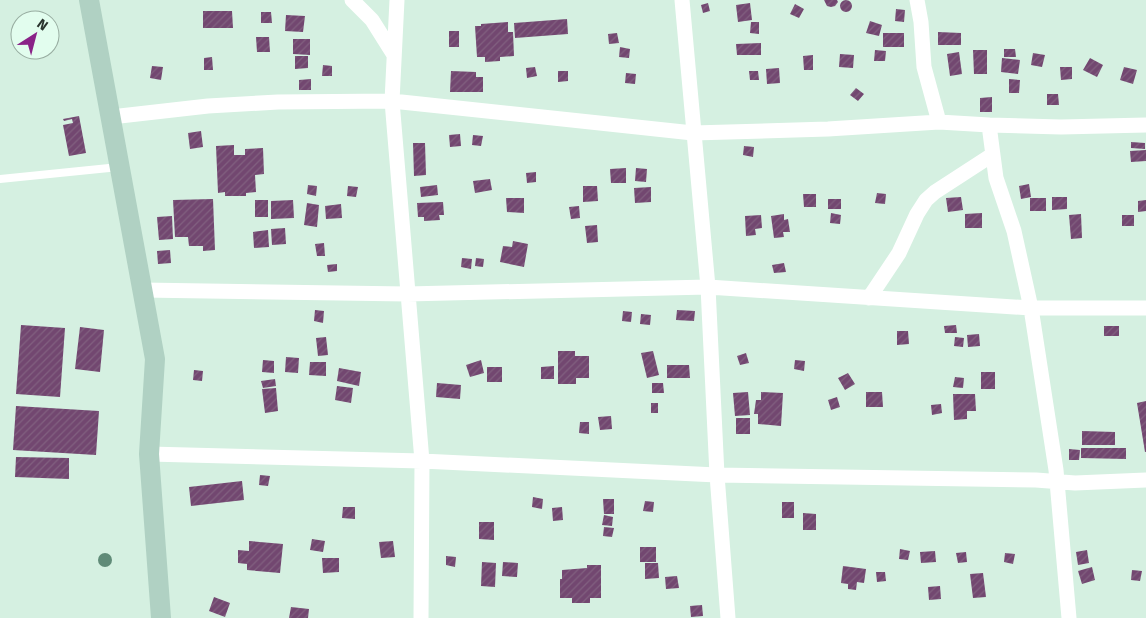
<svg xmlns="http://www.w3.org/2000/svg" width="1146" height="618" viewBox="0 0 1146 618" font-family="'Fira Sans',sans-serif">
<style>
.building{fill:url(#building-hatch)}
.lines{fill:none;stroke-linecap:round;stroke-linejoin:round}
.lane{stroke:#fff;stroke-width:8}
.street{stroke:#fff;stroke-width:15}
.secondary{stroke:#b0d1c3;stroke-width:20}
.tree{fill:#608b78}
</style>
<defs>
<pattern id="building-hatch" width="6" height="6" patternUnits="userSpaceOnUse" patternTransform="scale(1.25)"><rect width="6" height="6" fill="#724770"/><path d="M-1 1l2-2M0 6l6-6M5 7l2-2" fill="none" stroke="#816080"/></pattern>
</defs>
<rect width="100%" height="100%" fill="#d5f0e1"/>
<!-- building -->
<path class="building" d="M840 6a6 6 0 1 1 12 0a6 6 0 1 1-12 0Z
M824,0H837L838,2L835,6L831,7L827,6Z
M708,3L710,11L703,13L701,5Z
M750,3L752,20L738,22L736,5Z
M795,4L804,9L799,18L790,14Z
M896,9L905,10L904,22L895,21Z
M203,11H232L233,28H203Z
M261,12H271L272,23H261Z
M286,15L305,16L303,32L285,31Z
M567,19L568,34L515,38L514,23Z
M870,21L882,25L879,36L866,33Z
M508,22V32H513L514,56L500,57V61L485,62V57H477L475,26H481V24Z
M751,22H759V34L750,33Z
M449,31H459V47H449Z
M938,32L961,33V45H938Z
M617,33L619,43L609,44L608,34Z
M883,33H904V47H883Z
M256,37H269L270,52H257Z
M293,39H310V55L293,54Z
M761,43V55H737L736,44Z
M620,47L630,49L629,58L619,57Z
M1004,49H1015L1016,57H1004Z
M875,50L886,51L885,61H874Z
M973,50H987V74H974Z
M959,52L962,74L950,76L947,54Z
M1033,53L1045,55L1042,67L1031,65Z
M840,54L854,55L853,68L839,67Z
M813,55V70H804L803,56Z
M295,56H308V68L295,69Z
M212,57L213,70H204V58Z
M1002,58L1020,60L1018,74L1001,72Z
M1090,58L1103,65L1097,77L1083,70Z
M323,65L332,66V76H322Z
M152,66L163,67L161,80L150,78Z
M535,67L537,76L527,78L526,68Z
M1060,67H1072V79L1061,80Z
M1124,67L1137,70L1133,84L1120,80Z
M779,68L780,83L767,84L766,69Z
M451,71L476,72V77H483V92H450Z
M558,71H568V81L558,82Z
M749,71H758L759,80H750Z
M626,73L636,74L635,84L625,83Z
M311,79V90H299V80Z
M1009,79L1020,80L1019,93H1009Z
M856,88L864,94L858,101L850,95Z
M1047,94H1058L1059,105H1047Z
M992,97V112H980V98Z
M79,116L86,153L69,156L63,125L73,123L72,119L64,121L63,119Z
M201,131L203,147L190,149L188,133Z
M460,134L461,146L450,147L449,135Z
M473,135L483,136L481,146L472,145Z
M1131,142L1145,143V149L1131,148Z
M413,143H425L426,175L414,176Z
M234,145V155H245V149L263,148L264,174L255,175L256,192L246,193V196H225V192L218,193L216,146Z
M744,146L754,147L753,157L743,155Z
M1146,150V161L1131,162L1130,151Z
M626,168V183H611L610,169Z
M636,168L647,169L646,182L635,181Z
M536,172V182L527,183L526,173Z
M490,179L492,190L475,193L473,181Z
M1029,184L1031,197L1021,199L1019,186Z
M308,185L317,186L316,196L307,194Z
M437,185L438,195L421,197L420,187Z
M348,186L358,187L356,197L347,196Z
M583,186H597L598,201L583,202Z
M651,187V202L635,203L634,188Z
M877,193L886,194L885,204L875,203Z
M803,194H816V207H804Z
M961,197L963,210L948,212L946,198Z
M1052,197H1067V209L1052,210Z
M506,198H524V213L507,212Z
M1030,198H1046V211H1030Z
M213,199L215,250L203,251V246H189L188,237H175L173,200Z
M828,199H841V209H828Z
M255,200H268V217H255Z
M293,200L294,218L271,219V201Z
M1146,200V211L1138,212V201Z
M443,202L444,215H439L440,220L424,221V217H418L417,203Z
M307,203L319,205L317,227L304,225Z
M341,204L342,218L326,219L325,206Z
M579,206L580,218L571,219L569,207Z
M831,213L841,215L840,224L830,223Z
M982,213V228H965V214Z
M784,214V220L788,219L790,232H783L784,237L774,238L771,216Z
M1081,214L1082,238L1071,239L1069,215Z
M761,215L762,228L755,229L756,235L746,236L745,216Z
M1122,215H1134V226H1122Z
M172,216L173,239L159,240L157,217Z
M597,225L598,242L587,243L585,226Z
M285,228L286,244L272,245L271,229Z
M268,230L269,247L254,248L253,232Z
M513,241L528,244L524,267L500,262L503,246L512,247Z
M324,243L325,256H317L315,244Z
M170,250L171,263L158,264L157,251Z
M462,258L472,259L471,269L461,267Z
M476,258L484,259L483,267L475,266Z
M784,263L786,272L774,273L772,265Z
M337,264V271L328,272L327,265Z
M315,310L324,311L323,323L314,321Z
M677,310L695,311L694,321L676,320Z
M623,311L632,312L631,322L622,321Z
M641,314L651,315L650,325L640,324Z
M21,325L65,328L60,397L16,394Z
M956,325L957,333H945L944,326Z
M1104,326H1119V336H1104Z
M80,327L104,330L100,372L75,369Z
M897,331H908L909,344L897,345Z
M979,334L980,346L968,347L967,335Z
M326,337L328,355L318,356L316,338Z
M955,337L964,338L963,347L954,346Z
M558,351H575V356H589V378H576V384H558Z
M653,351L659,375L647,378L641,353Z
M746,353L749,363L740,365L737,356Z
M286,357L299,358L298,373L285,372Z
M263,360L274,361V373L262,372Z
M481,360L484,373L470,377L466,365Z
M795,360L805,361L804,371L794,369Z
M310,362H326V376L309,375Z
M667,365H689L690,378H667Z
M554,366V379H541V367Z
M487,367H502V382H487Z
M339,368L361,372L359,386L337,381Z
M194,370L203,371L202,381L193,380Z
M981,372H995V389H981Z
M848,373L855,384L845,390L838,378Z
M955,377L964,378L963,388L953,387Z
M275,379L276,386L263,388L261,381Z
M437,383L461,385L460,399L436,397Z
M652,383H663L664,393H652Z
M337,386L353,388L351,403L335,400Z
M276,388L278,411L265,413L262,389Z
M748,392L750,415L735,416L733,393Z
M761,392L783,393L781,426L758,424V414H754L756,400H761Z
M866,392H882L883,407H866Z
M953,394H975L976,411H967V419L954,420Z
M837,397L840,407L831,410L828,400Z
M1146,401V452H1145L1137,403Z
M651,403H658V413H651Z
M941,404L942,413L932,415L931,405Z
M16,406L99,411L96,455L13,450Z
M611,416L612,429L600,430L598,417Z
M736,418H750V434H736Z
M580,422H589V434L579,433Z
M1082,431L1115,432V445H1082Z
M1081,448H1126V459L1081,458Z
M1069,449L1080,450L1079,460H1069Z
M16,457L69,458V479L15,477Z
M260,475L270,476L268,486L259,485Z
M242,481L244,500L191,506L189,487Z
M533,497L543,499L542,509L532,507Z
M603,499H614V514H604Z
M645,501L654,502L653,512L643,511Z
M782,502H794V518H782Z
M343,507H355V519L342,518Z
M562,507L563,520L553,521L552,508Z
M803,513L816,514V530H803Z
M604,515L613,517L612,526L602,525Z
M479,522H494V540L479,539Z
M604,527L614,528L612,537L603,536Z
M312,539L325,541L323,552L310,550Z
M249,541L283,544L280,573L247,570V564L238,563V550L249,551Z
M393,541L395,557L381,558L379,542Z
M640,547H656V562H640Z
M900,549L910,551L908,560L899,559Z
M1087,550L1089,563L1078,565L1076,552Z
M935,551L936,562L921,563L920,552Z
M966,552L967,562L958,563L956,553Z
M1005,553L1015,554L1013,564L1004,562Z
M446,556L456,557L455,567L446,565Z
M322,558H339V572L323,573Z
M482,562L496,563L495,587L481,586Z
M503,562L518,563L517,577L502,576Z
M645,563H658L659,578L645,579Z
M587,565H601V598H590V603H572V598H560V579H562V570L587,568Z
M843,566L866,569L864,583L857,582L856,590L848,589V584L841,583Z
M1092,567L1095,580L1082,584L1078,571Z
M1132,570L1142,571L1140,581L1131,580Z
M876,572H885L886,581L877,582Z
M983,573L986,597L973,598L970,574Z
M677,576L679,588L666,589L665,577Z
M940,586L941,599L929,600L928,587Z
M214,597L230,603L225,617L209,611Z
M702,605L703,616L691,617L690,606Z
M291,607L309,609L308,618H289Z"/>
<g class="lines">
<!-- lane -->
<path class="lane" d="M0,179L119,167"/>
<!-- street -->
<path class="street" d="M352,0L372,20L394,55
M397,0L392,101L422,461L421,618
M682,0L708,287L717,475L728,618
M917,0L921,22L924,67L939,122
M111,117L208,106L278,102L392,101L693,133L828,129L939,122L989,125
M142,290L407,294L708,287L1031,308H1146
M869,298L899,253L917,214L926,200L935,192L992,155
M149,454L422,461L717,475L1036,480L1075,483L1146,480
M1069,618L1056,470L1031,308L1014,231L996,178L989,125L1061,127L1146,125"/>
<!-- secondary -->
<path class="secondary" d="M89,0L155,359L149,454L161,618"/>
</g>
<!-- trees -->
<circle class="tree" cx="105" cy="560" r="7"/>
<!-- north arrow -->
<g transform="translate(35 35) rotate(36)"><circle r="24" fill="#e2fdee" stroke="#98ada1"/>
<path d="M0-4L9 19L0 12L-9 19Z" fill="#8a2288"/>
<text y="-8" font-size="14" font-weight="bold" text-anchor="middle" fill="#2a342e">N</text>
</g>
</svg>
